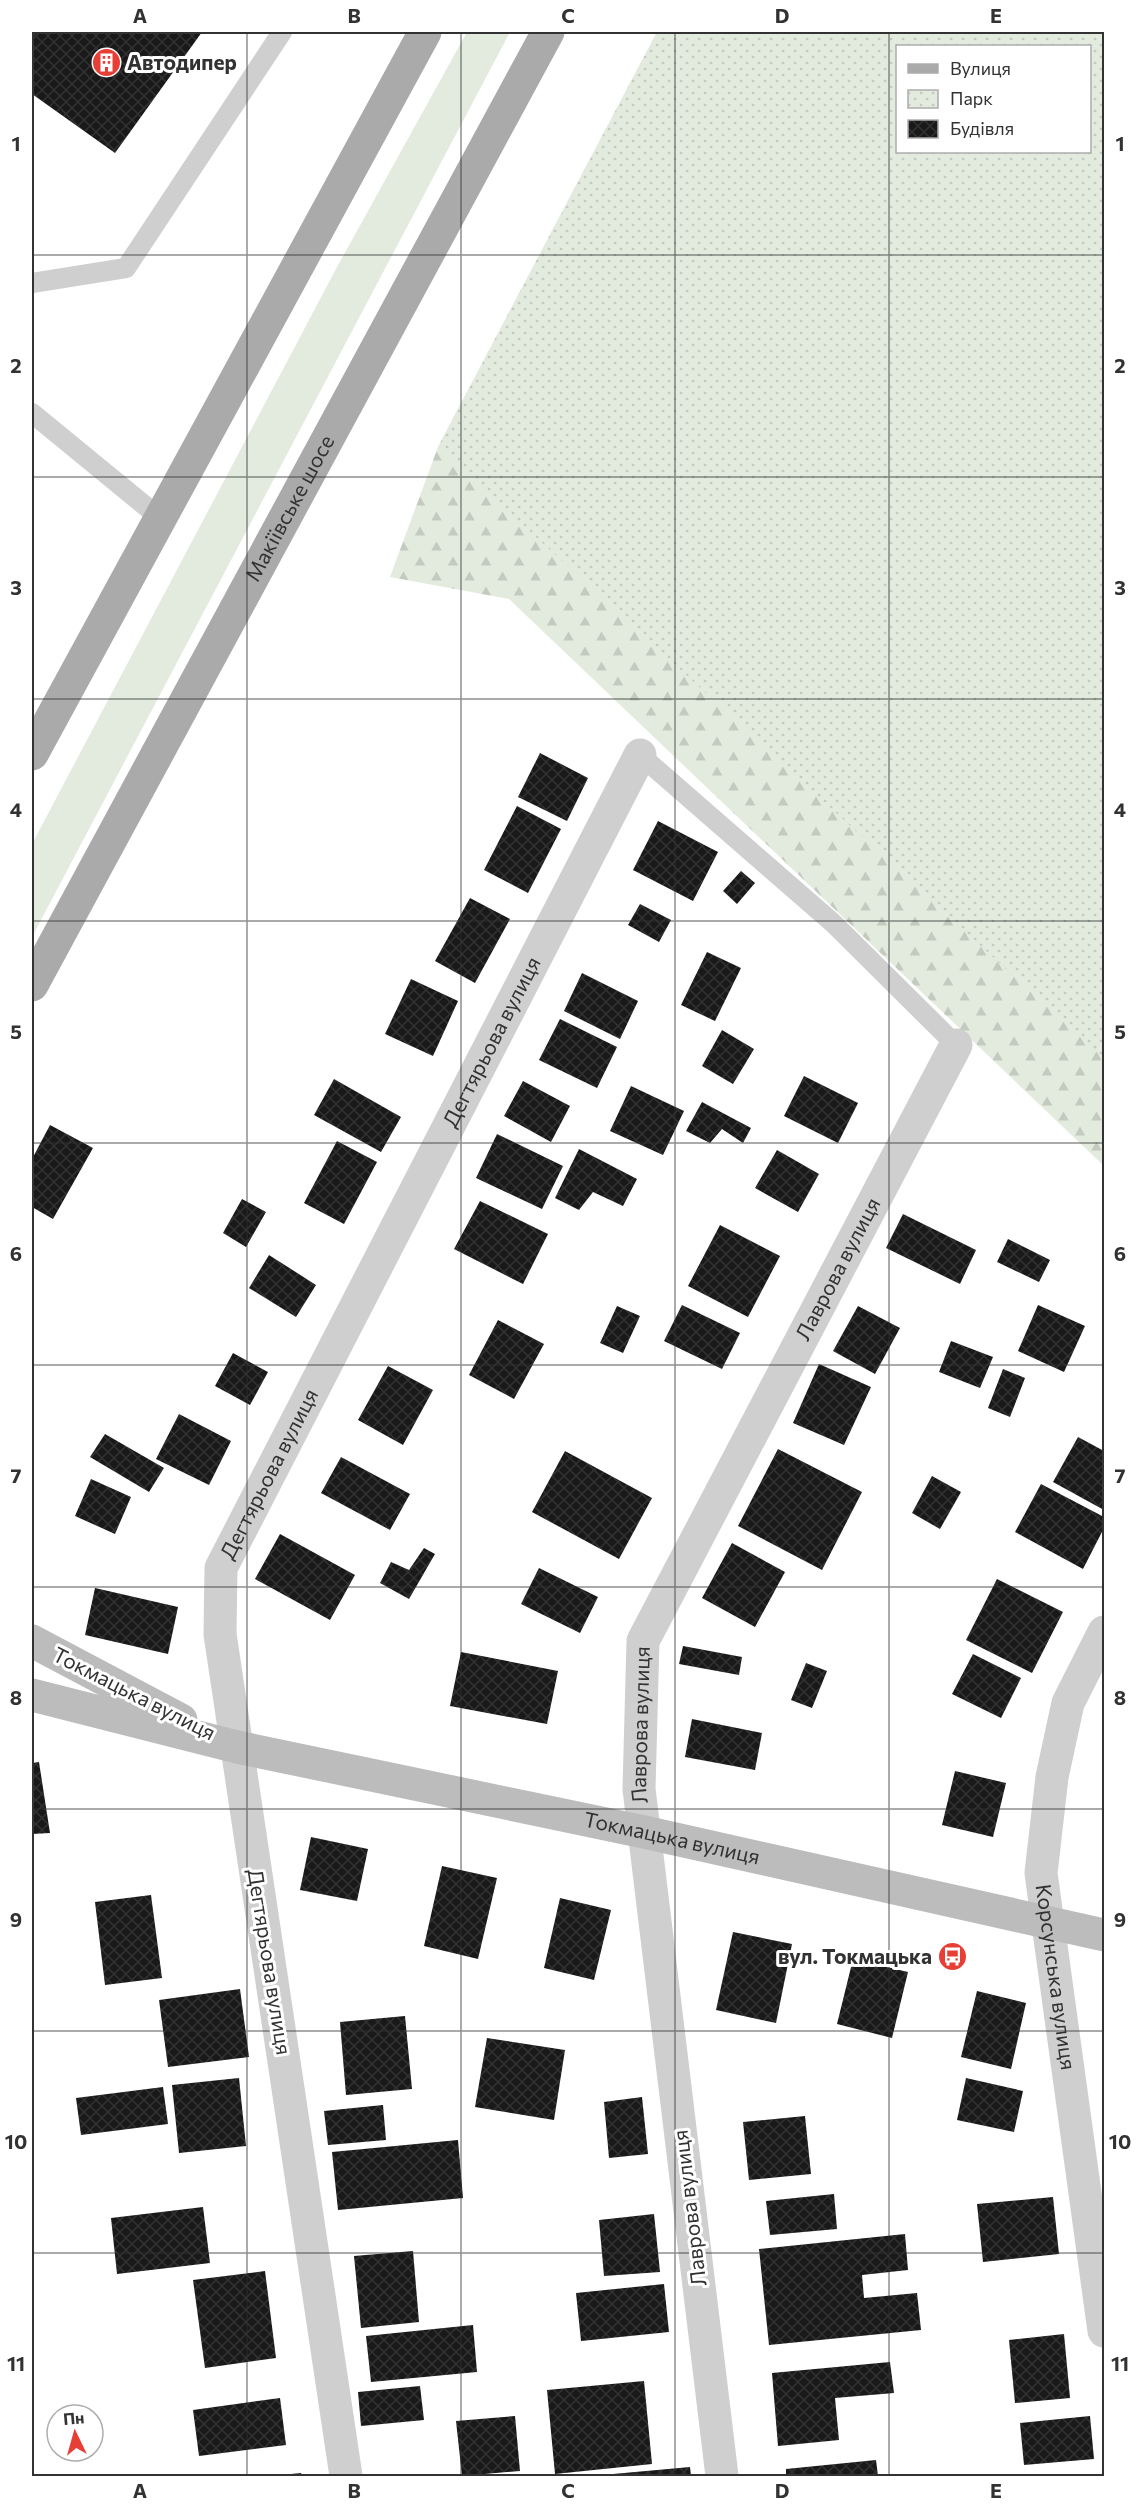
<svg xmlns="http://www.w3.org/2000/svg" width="1136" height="2508" viewBox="0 0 1136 2508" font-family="Commissioner,sans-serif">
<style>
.green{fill:#e3ebde}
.forest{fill:url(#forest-firs);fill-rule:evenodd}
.park{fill:url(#park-dots);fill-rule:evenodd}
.building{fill:url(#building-cross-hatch)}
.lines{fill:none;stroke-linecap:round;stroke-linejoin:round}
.lane{stroke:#cfcfcf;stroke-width:20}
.street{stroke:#cfcfcf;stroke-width:33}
.secondary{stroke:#bcbcbc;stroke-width:33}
.primary{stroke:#aaa;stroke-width:33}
.grid{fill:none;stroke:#323232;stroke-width:1.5;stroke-opacity:0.55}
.labels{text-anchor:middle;stroke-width:6;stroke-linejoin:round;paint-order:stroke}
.poi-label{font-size:21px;font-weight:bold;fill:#323232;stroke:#fff;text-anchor:start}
.street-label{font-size:21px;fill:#323232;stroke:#fff}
.neatline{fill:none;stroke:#323232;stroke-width:2}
.grid-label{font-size:20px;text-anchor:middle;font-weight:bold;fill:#323232}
</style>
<defs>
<pattern id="forest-firs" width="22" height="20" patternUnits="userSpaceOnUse" patternTransform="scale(1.5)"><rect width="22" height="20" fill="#e3ebde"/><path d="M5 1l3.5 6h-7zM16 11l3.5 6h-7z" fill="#c3cabf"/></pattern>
<pattern id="park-dots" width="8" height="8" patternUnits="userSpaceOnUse" patternTransform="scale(1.5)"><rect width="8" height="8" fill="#e3ebde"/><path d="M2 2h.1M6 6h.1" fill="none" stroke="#c3cabf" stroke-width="1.8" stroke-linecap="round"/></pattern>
<pattern id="building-cross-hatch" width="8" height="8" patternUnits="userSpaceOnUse" patternTransform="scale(1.5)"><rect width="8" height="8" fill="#191919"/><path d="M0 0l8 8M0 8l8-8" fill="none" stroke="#323232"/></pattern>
</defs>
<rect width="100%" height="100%" fill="#fff"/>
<!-- green -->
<path class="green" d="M467,32H510L32,937V844L337,267Z"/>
<!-- forest -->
<path class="forest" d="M657,32H1104V1166L509,599L390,577L438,447ZM898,46H1090V152H898Z"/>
<!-- park -->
<path class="park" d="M657,32H1104V1059L438,447ZM898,46H1090V152H898Z"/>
<!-- building -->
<path class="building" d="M32,32H202L115,153L32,94Z
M540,753L588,778L567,821L518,797Z
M517,806L561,829L528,893L484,870Z
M658,821L718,852L693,901L633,870Z
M741,871L755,883L737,904L723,891Z
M470,898L510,919L475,983L435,961Z
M640,904L671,920L659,942L628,925Z
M707,952L741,968L715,1021L681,1005Z
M582,973L638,1001L620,1039L564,1011Z
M411,979L458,1001L433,1056L385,1034Z
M560,1019L617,1047L597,1088L539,1060Z
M722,1030L754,1049L733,1084L702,1066Z
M804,1076L858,1103L838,1143L784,1116Z
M334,1079L401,1117L381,1152L314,1115Z
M523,1081L570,1106L551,1142L504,1116Z
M631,1086L684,1111L663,1155L610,1131Z
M702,1102L751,1128L743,1143L722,1129L710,1143L686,1131Z
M50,1125L93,1148L53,1219L32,1207V1159Z
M497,1134L563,1166L542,1209L476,1178Z
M337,1141L377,1162L344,1224L304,1203Z
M579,1149L637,1179L623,1206L593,1192L579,1210L555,1198Z
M777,1150L819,1174L798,1212L755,1188Z
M242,1199L266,1212L246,1247L223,1233Z
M480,1201L548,1234L523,1284L454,1249Z
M903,1214L976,1250L960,1284L886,1248Z
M720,1225L780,1256L748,1317L688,1286Z
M1008,1239L1050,1260L1039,1282L997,1262Z
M269,1255L316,1285L296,1317L249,1288Z
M682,1305L740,1333L722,1369L664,1341Z
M1038,1305L1085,1326L1064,1372L1018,1351Z
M617,1306L640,1316L623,1353L600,1343Z
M858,1306L900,1328L875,1374L833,1351Z
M498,1320L544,1344L514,1399L469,1375Z
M951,1341L993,1357L980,1388L939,1372Z
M233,1353L268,1372L250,1405L215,1386Z
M819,1364L871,1387L844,1445L793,1423Z
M388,1366L433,1390L403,1445L358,1420Z
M1003,1369L1025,1378L1010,1417L988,1408Z
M179,1414L231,1441L209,1485L156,1459Z
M105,1434L164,1468L149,1492L90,1457Z
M1078,1437L1104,1451V1510L1053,1482Z
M778,1449L862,1492L822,1570L738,1526Z
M565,1451L652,1498L619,1559L532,1512Z
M341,1457L410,1494L390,1530L321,1493Z
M932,1476L961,1492L940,1529L912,1513Z
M91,1479L131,1497L115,1534L75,1516Z
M1041,1484L1104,1517V1528L1083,1569L1015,1532Z
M280,1534L355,1575L330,1620L255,1579Z
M732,1543L785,1572L755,1627L702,1598Z
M424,1548L435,1554L409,1599L380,1583L391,1562L409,1570Z
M539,1568L598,1597L580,1633L521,1604Z
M997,1579L1063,1612L1032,1673L966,1640Z
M95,1588L178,1607L168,1654L85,1635Z
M683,1646L742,1657L739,1675L679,1664Z
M461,1652L558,1671L547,1724L450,1706Z
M973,1654L1021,1678L1001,1718L952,1694Z
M806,1663L827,1671L812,1708L791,1700Z
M692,1719L762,1733L755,1770L685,1757Z
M39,1762L50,1833L32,1834V1763Z
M955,1771L1006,1783L993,1837L942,1825Z
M311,1837L368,1849L357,1901L300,1890Z
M442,1866L497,1878L478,1959L424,1946Z
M151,1895L162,1978L105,1985L95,1902Z
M560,1898L611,1910L594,1980L544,1968Z
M733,1932L792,1944L776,2023L716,2010Z
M853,1959L908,1972L892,2038L837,2024Z
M240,1989L249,2057L168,2067L159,2000Z
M977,1991L1026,2003L1011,2069L961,2057Z
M405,2016L412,2089L346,2095L340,2022Z
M487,2038L565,2050L554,2120L475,2107Z
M239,2078L246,2146L179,2153L172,2085Z
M966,2078L1023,2091L1014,2132L957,2120Z
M163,2087L168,2124L81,2135L76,2098Z
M642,2097L648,2154L609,2158L604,2102Z
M383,2105L386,2140L328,2145L324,2111Z
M805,2116L811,2174L749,2180L743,2122Z
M458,2140L463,2198L338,2210L332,2152Z
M834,2194L837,2229L770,2235L766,2201Z
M1053,2197L1059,2254L983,2262L977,2204Z
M203,2207L210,2263L117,2274L111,2218Z
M654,2214L660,2272L604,2276L599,2220Z
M905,2234L908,2270L862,2275L864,2298L917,2293L921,2330L769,2345L759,2249Z
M413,2251L419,2322L361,2328L354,2256Z
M265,2271L276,2358L205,2368L193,2280Z
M664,2284L669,2332L581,2341L576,2293Z
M473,2325L477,2372L371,2382L366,2336Z
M1064,2334L1070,2398L1015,2403L1009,2340Z
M890,2362L894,2393L835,2398L839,2440L778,2446L772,2373Z
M644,2381L652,2464L555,2474L547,2390Z
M420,2386L424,2420L361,2426L358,2392Z
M280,2398L286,2445L199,2456L193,2410Z
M515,2416L520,2471L462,2476L456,2421Z
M1090,2416L1094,2459L1024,2465L1020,2423Z
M876,2460L878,2476H786V2469Z
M690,2467L691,2476H602V2475Z
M301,2473L302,2476H281V2475Z"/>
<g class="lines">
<!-- lane -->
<path class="lane" d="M32,283L126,268L282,32
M32,413L160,518
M640,755L833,923L956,1045"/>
<!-- street -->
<g class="street">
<path id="s1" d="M1104,1632L1068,1703L1052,1777L1041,1873L1104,2331"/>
<path id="s2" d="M346,2476L220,1634L221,1568L640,755"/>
<path id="s3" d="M722,2476L639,1789L643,1641L956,1045"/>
</g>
<!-- secondary -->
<g class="secondary">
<path d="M32,1641L181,1720"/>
<path id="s4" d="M32,1695L237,1747L644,1832L1104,1935"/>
</g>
<!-- primary -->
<g class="primary">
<path d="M32,754L425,32"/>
<path id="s5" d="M32,985L548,32"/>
</g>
</g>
<!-- grid -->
<path class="grid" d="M247,32V2476M461,32V2476M675,32V2476M889,32V2476M32,255H1104M32,477H1104M32,699H1104M32,921H1104M32,1143H1104M32,1365H1104M32,1587H1104M32,1809H1104M32,2031H1104M32,2253H1104"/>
<!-- icons -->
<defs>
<symbol id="building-disc" viewBox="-11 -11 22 22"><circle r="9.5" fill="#e73f36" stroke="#fff"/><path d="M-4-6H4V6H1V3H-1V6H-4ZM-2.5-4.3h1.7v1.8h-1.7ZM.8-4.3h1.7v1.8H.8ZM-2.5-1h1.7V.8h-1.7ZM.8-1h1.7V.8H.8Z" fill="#fff"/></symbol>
<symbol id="bus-disc" viewBox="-11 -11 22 22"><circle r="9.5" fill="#e73f36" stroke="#fff"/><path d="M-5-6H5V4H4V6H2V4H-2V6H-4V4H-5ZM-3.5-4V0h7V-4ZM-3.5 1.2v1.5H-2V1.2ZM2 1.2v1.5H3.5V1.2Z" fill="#fff"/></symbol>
</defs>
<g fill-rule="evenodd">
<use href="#building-disc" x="90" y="46" width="33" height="33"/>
<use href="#bus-disc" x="936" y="1940" width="33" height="33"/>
</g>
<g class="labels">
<!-- poi labels -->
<g class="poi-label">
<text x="127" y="70">Автодипер</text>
<text x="932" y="1964" text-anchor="end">вул. Токмацька</text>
</g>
<!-- street labels -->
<g class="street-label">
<text dy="7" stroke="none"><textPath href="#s5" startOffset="542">Макіївське шосе</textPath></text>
<text dy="7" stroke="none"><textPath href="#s2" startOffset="1509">Дегтярьова вулиця</textPath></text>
<text dy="7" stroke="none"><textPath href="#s3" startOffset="1260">Лаврова вулиця</textPath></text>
<text dy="7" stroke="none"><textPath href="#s2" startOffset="1023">Дегтярьова вулиця</textPath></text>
<text transform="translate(134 1694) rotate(27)" y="7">Токмацька вулиця</text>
<text dy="7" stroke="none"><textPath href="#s3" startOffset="756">Лаврова вулиця</textPath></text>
<text dy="7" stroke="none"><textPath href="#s4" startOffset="656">Токмацька вулиця</textPath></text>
<text transform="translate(269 1962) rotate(81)" y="7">Дегтярьова вулиця</text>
<text dy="7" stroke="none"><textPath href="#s1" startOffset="357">Корсунська вулиця</textPath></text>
<text transform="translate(690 2208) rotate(-97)" y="7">Лаврова вулиця</text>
</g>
</g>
<!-- border -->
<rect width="1136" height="2508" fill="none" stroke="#ffffff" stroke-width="66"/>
<!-- legend -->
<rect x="896" y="45" width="195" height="108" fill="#ffffff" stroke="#adadad" stroke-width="1.5"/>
<rect x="908" y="64" width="30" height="9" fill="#aaaaaa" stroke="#adadad" stroke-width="1.5"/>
<text x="950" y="75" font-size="18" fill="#323232">Вулиця</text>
<rect x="908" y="90" width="30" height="18" fill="url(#park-dots)" stroke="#adadad" stroke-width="1.5"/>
<text x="950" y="105" font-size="18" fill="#323232">Парк</text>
<rect x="908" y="120" width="30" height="18" fill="url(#building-cross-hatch)" stroke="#adadad" stroke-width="1.5"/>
<text x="950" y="135" font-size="18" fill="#323232">Будівля</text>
<!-- north arrow -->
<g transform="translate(75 2433) rotate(355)"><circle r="28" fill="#ffffff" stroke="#adadad" stroke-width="1.5"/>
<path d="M0-4.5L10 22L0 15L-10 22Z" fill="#e73f36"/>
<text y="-9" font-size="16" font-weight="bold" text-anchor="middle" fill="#323232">Пн</text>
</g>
<rect x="33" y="33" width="1070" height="2442" class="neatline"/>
<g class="grid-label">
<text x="140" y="23">A</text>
<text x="354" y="23">B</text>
<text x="568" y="23">C</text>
<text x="782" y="23">D</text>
<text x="996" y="23">E</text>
<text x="16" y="151">1</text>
<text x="1120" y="151">1</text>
<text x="16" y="373">2</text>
<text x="1120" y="373">2</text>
<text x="16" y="595">3</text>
<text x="1120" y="595">3</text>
<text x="16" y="817">4</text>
<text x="1120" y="817">4</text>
<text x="16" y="1039">5</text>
<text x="1120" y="1039">5</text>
<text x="16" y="1261">6</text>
<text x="1120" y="1261">6</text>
<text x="16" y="1483">7</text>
<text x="1120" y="1483">7</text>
<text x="16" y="1705">8</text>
<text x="1120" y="1705">8</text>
<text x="16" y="1927">9</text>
<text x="1120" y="1927">9</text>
<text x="16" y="2149">10</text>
<text x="1120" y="2149">10</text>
<text x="16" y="2371">11</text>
<text x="1120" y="2371">11</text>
<text x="140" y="2498">A</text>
<text x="354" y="2498">B</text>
<text x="568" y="2498">C</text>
<text x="782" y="2498">D</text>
<text x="996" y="2498">E</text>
</g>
</svg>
